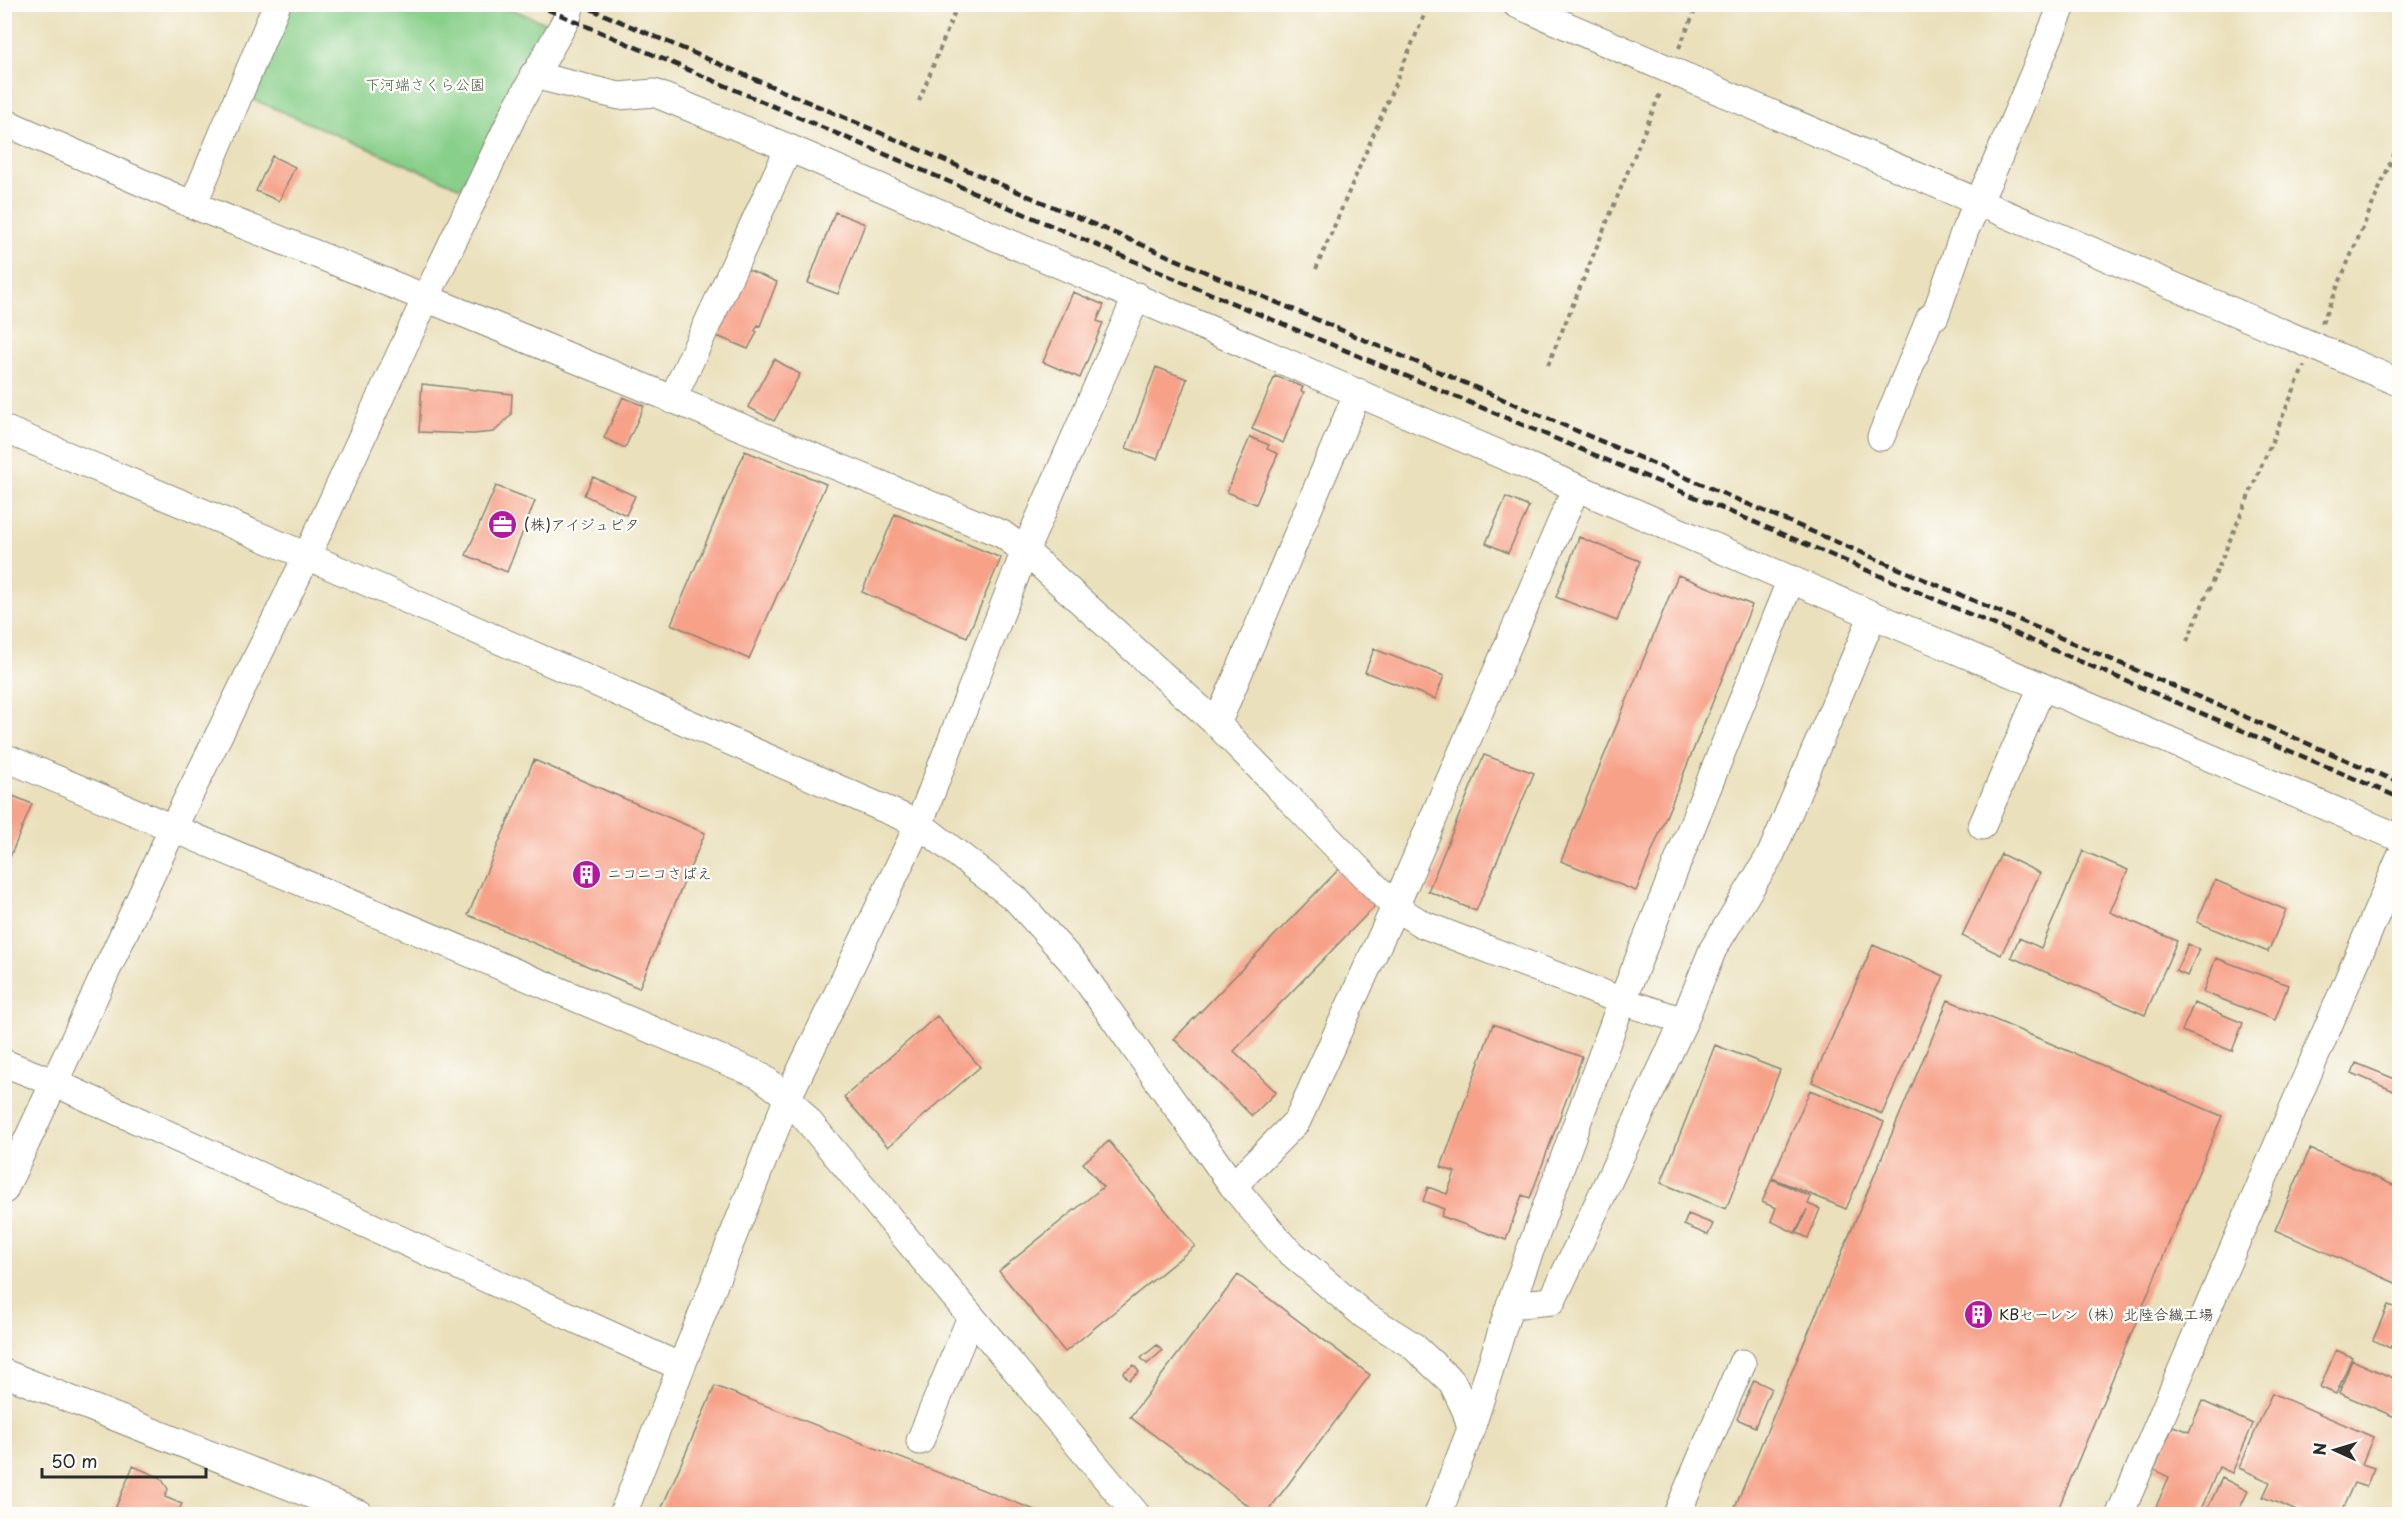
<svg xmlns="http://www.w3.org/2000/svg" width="2404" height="1519" viewBox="0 0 2404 1519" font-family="'Playpen Sans','Klee One',sans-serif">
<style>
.green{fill:#88cf8a;stroke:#5a7d5a;stroke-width:1.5}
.building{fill:#f7a189}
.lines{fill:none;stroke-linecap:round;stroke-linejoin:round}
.minor-casing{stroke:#8a8674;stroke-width:29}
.path{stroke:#8a8674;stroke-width:4;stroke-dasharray:4.5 4.5;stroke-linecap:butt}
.minor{stroke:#fff;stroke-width:27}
.rail{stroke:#2b2b2b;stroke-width:4.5;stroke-dasharray:9 4.5;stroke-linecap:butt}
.labels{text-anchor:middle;stroke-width:5;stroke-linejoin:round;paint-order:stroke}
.park-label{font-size:15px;fill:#475c48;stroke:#fdfcf7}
.poi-label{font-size:15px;fill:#2b2b2b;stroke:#fdfcf7;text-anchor:start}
</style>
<rect width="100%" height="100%" fill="#fdfcf7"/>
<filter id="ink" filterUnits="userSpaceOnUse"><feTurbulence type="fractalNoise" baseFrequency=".0167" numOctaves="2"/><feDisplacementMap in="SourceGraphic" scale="12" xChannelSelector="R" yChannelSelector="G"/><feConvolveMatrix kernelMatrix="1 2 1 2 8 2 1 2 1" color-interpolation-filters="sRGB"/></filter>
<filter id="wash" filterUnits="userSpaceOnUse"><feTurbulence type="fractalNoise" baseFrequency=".008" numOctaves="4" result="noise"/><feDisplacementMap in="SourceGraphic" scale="24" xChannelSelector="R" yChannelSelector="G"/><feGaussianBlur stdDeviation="1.35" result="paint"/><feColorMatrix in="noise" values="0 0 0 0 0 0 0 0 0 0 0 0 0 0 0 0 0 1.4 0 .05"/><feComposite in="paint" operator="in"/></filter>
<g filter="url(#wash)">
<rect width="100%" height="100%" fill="#eae0bc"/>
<!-- green -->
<path class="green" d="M290,5H501L548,24L461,188L250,98Z"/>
<g id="blocks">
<!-- building -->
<path class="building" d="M272,156L295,167L279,201L256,191Z
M835,212L865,224L838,294L808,283Z
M746,269L777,282L760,326L758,325L755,331L757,332L748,349L717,336Z
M1073,292L1104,305L1097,321L1103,323L1080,378L1043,362Z
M774,359L800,374L774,421L748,407Z
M1156,367L1187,379L1157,459L1126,448Z
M1275,376L1303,387L1301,391L1304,392L1283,443L1252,429Z
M422,384L512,394L511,415L494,432L473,434L419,432Z
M623,397L644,406L625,448L604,438Z
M1250,437L1269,445L1267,449L1278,454L1256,504L1227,492Z
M745,451L826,484L749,659L671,624Z
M593,477L635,496L626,515L584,495Z
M496,486L535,501L507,572L466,555Z
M1506,497L1529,507L1508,553L1486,543Z
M895,514L1001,558L967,637L862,592Z
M1579,537L1640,561L1617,621L1556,597Z
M1678,575L1752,605L1636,891L1561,861Z
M1374,649L1444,676L1435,699L1365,672Z
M1484,755L1534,773L1476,911L1428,891Z
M534,760L705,833L639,988L468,915Z
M4,792L32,804L5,869H4Z
M2083,851L2128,870L2110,912L2177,941L2145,1015L2011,957L2019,938L2041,948Z
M2001,854L2040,873L2001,955L1962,936Z
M1341,867L1378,903L1234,1051L1276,1092L1252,1116L1174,1039Z
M2215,880L2286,910L2268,952L2197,922Z
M2188,944L2199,949L2187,976L2176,971Z
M1873,945L1944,976L1882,1114L1812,1082Z
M2216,958L2288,985L2275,1020L2203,992Z
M1948,1000L2222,1116L2056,1514H1732Z
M2194,1003L2243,1023L2232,1051L2182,1031Z
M937,1016L980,1067L888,1147L844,1097Z
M1493,1024L1582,1057L1530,1198L1522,1195L1506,1240L1441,1216L1444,1209L1423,1201L1428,1187L1447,1194L1455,1172L1441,1167Z
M1715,1045L1780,1070L1726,1209L1661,1183Z
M2356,1063L2400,1081L2396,1092L2352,1073Z
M1810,1090L1884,1122L1846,1209L1772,1178Z
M1109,1141L1195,1246L1065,1352L999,1271L1103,1187L1083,1163Z
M2310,1149L2400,1188V1285L2275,1230Z
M1772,1179L1811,1197L1808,1204L1820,1209L1808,1238L1797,1233L1807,1209L1795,1233L1771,1221L1776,1208L1762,1202Z
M1688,1214L1713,1224L1708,1235L1684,1225Z
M1238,1275L1370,1375L1266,1514H1259L1130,1417Z
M2388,1305L2400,1309V1327L2390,1348L2373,1340Z
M1157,1345L1162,1351L1147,1364L1141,1358Z
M2336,1350L2352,1357L2336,1394L2320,1387Z
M2352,1360L2393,1378L2398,1367L2400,1368V1419L2339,1393Z
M1134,1365L1139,1372L1129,1380L1123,1373Z
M1754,1380L1771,1388L1755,1427L1737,1419Z
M715,1386L1045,1514H659Z
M2272,1393L2373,1437L2362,1464L2374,1468L2366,1487L2354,1483L2340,1514H2304L2263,1497L2270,1482L2239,1468Z
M2202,1401L2253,1424L2232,1473L2219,1467L2199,1514H2167L2155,1509L2169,1477L2154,1470L2173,1426L2189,1432Z
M133,1466L161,1478L168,1489L165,1497L182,1504L177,1514L158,1513L157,1514H113Z
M2222,1478L2248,1491L2237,1514H2205Z"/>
</g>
</g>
<g filter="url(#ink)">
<use href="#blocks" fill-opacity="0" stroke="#8a8674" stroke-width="1.5"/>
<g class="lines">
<defs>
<path id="minor" d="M1516,4L2400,383
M533,75L619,96L654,93L789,148L1873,615L2400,838
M4,122L193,205L426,298L1002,534L1025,551L1217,724L1395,907L1422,924L1622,1001L1684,1021
M193,205L277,4
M672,400L789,148
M4,429L307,556L919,824L1016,899L1078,968L1233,1186L1283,1246L1364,1315L1412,1345L1452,1382L1466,1411L1471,1429
M1881,437L1930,318L1935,316L1965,230L1991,175L2063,4
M1217,724L1358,392
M4,757L759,1075L788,1097L1136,1514
M1982,826L2042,687
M4,1063L55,1083L681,1367
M1233,1186L1297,1121L1395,907L1576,488
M4,1190L173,828L307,556L426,298L517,107L567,18L571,4
M1510,1305L1552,1301L1684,1021L1713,949L1771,854L1873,615
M4,1373L360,1514
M920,1441L971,1317
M623,1514L788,1097L919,824L1025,551L1137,296
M1438,1514L1471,1429L1510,1305L1622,1001L1791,579
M1677,1514L1742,1363
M2120,1514L2400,858"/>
</defs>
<!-- minor casing -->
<use href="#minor" class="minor-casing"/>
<!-- path -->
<path class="path" d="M1679,48L1698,4
M919,101L958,4
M1316,269L1429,4
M2322,323L2400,140
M1548,365L1661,91
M2187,641L2304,366"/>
<!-- minor -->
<use href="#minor" class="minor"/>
<!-- rail -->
<path class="rail" d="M535,4L1192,286L1747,519L2400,798
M579,4L2400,783"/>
</g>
</g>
<!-- icons -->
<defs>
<symbol id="office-disc" viewBox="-11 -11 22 22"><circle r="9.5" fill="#b5179e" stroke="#fdfcf7"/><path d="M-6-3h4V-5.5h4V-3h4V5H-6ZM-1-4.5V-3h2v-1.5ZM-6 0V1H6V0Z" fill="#fff"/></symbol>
<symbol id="building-disc" viewBox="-11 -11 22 22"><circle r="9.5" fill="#b5179e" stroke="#fdfcf7"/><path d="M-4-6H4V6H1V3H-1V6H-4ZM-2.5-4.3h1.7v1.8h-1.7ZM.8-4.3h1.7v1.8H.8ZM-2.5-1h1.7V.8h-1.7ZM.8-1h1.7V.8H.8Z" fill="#fff"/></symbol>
</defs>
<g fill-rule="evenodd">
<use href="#office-disc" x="486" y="508" width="33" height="33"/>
<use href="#building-disc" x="570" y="858" width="33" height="33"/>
<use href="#building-disc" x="1962" y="1298" width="33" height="33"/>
</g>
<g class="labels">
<!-- park labels -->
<g class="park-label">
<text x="425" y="90">下河端さくら公園</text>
</g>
<!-- poi labels -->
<g class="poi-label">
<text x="524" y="530">(株)アイジュピタ</text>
<text x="607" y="879">ニコニコさばえ</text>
<text x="1999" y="1320">KBセーレン（株）北陸合繊工場</text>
</g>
</g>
<!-- margin -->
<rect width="2404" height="1519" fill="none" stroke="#fdfcf7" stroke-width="24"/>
<!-- north arrow -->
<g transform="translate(2335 1450) rotate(274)" stroke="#fdfcf7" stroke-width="4.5" paint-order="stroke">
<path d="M0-4.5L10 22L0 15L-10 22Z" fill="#2b2b2b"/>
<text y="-9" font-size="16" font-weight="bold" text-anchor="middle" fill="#2b2b2b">N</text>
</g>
<!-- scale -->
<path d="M42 1468v9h164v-9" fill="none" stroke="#2b2b2b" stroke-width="3"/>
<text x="51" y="1468" font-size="18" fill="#2b2b2b" stroke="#fdfcf7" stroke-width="4.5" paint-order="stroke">50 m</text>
</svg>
